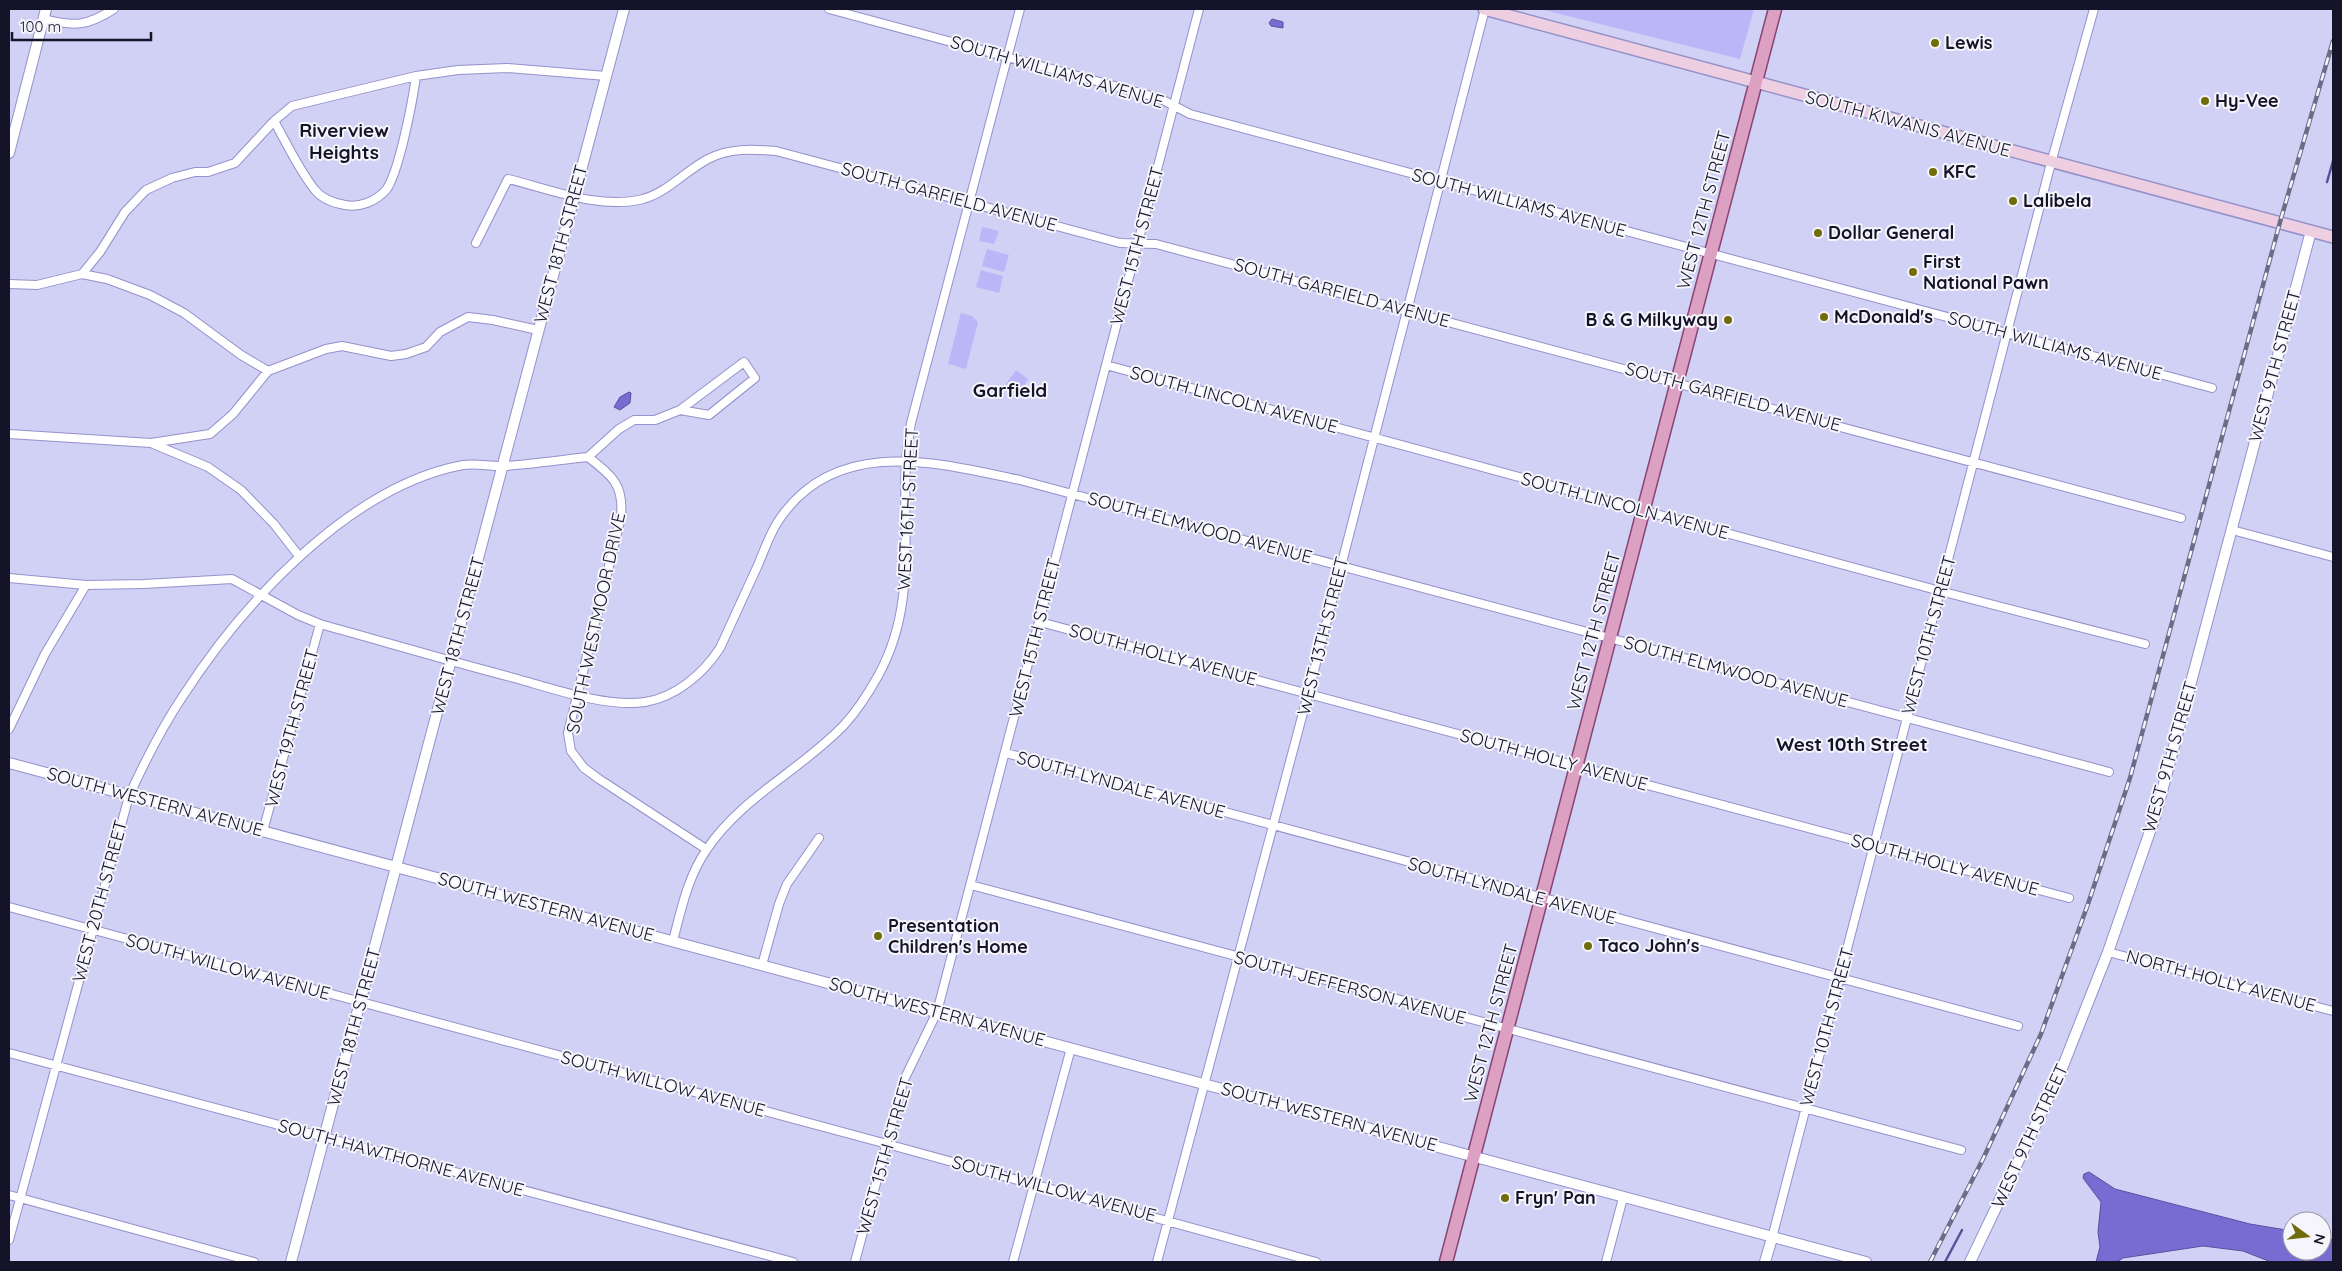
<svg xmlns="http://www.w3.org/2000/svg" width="2342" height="1271" viewBox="0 0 2342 1271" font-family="Quicksand,sans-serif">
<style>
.green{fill:#bab6f8}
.water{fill:#786bd1;stroke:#5a519e}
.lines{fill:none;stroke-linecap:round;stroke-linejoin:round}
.stream{stroke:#5a519e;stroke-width:2.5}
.minor-casing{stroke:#9491cb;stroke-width:10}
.tertiary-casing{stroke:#9491cb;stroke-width:12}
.secondary-casing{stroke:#9491cb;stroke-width:14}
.primary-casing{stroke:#874572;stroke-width:15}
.minor{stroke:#fff;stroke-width:8}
.tertiary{stroke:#fff;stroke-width:10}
.secondary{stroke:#eecfe1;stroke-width:11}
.primary{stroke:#dca0c2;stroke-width:12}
.rail-casing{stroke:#6d6c88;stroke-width:4.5}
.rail{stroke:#f5f5fb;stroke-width:2.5;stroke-dasharray:8;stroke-linecap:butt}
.poi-dot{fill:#716c0a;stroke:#f5f5fb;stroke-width:2}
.labels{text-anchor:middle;stroke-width:4;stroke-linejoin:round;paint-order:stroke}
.poi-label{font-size:18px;font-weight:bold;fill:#151328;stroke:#f5f5fb;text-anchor:start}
.street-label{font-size:18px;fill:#151328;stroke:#f5f5fb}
.neighbourhood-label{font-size:19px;font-weight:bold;fill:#151328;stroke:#f5f5fb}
</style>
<rect width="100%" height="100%" fill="#d1d0f5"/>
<!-- green -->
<path class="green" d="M1540,9H1754L1740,59Z
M982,227L999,231L994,244L979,241Z
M987,249L1009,255L1004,272L982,266Z
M981,270L1003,276L999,293L976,287Z
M961,313L972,316L978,322L966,369L948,364Z
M1016,370L1028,379L1016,400L1003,388Z"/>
<!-- water -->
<path class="water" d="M1272,19L1283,22V28L1271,26L1269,23Z
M629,392L631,393L630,403L620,410L614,407L620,397Z
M2089,1172L2115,1189L2250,1224L2292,1231V1251H2322V1237L2333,1240V1262H2271L2243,1251L2203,1246L2123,1258L2117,1262H2096L2100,1247L2098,1232L2101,1202L2083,1178L2084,1174Z"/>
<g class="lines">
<!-- stream -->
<path class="stream" d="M2327,182L2333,161
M1945,1262L1962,1230"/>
<defs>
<path id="minor" d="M829,9L1159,98L1190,114L2212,388
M44,19C75,27 87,26 114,9
M274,121C286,142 300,172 315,190C322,199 334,203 345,205C360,208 376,201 386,190C399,173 413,99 416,76
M476,243L508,179C550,189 599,210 643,199C668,192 685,171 708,159C729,148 752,149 776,151L1120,243L1156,244L2181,518
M82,274L100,252L125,212L146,190L172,178L195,172H208L235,163L274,121L292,106L416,76L458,70L507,68L606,76
M9,284L37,285L82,274L107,279L150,295L184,313L241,355L268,371
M1106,365L1940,591L2145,644
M9,434L151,443L208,467L241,490L274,524L299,556
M151,443L210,434L233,414L268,371L326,349L342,346L391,356L406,354L426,347L440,332L468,317L493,320L538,330
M588,457L619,429L634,420H655L680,410L744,362L755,378L709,415L680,410
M2232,530L2333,557
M9,578L86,585L144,584L232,579L298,615L320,624C385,642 449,661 514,678C551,688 607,708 645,702C676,697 703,674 720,648C733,620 745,593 758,565C764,551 769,536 777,523C833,435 935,462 1020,480L2109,772
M1040,622L2069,898
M9,729L45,654L86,585
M1006,753L2018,1026
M263,831L320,624
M971,885L1961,1150
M9,907L887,1144L1316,1262
M673,941C681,910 688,876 707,849C742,797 801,770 844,725C857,711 869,692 878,676C917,606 902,535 906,461C907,448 909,436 911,423L1020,9
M2108,952L2333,1011
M762,965L779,904L787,884L819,838
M9,1053L793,1262
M9,1195L254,1262
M1772,1238L2051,163L2094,9
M9,1240L129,796C145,761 162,727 183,696C243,603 350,486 463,465C478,463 491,467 505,466C533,464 560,460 588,457C612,476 624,484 621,517L568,733L571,751L584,768L599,779L706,849
M855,1262L903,1082L937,1012L1199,9
M1013,1262L1071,1048
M1157,1262L1308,694L1485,9
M1606,1262L1623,1198"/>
<path id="tertiary" d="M9,153L46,9
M9,763L1866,1262
M291,1262L624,9
M1765,1262L1772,1238
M1970,1262L2059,1076L2108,952L2156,814L2311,231"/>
<path id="secondary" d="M1484,9L2333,237"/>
<path id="primary" d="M1446,1262L1775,9"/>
</defs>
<!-- minor casing -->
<use href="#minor" class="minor-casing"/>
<!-- tertiary casing -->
<use href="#tertiary" class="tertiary-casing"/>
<!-- secondary casing -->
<use href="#secondary" class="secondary-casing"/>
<!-- primary casing -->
<use href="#primary" class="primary-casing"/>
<!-- minor -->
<use href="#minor" class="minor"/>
<!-- tertiary -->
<use href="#tertiary" class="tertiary"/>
<!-- secondary -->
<use href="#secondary" class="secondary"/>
<!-- primary -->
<use href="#primary" class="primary"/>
<defs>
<path id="rail" d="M1930,1262L1983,1159L2041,1034L2088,904L2130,778L2280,222L2333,41"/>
</defs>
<!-- rail casing -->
<use href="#rail" class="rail-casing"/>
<!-- rail -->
<use href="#rail" class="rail"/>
</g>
<!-- markers -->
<g class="poi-dot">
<circle cx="1935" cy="43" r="5"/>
<circle cx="2205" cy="101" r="5"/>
<circle cx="1933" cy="172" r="5"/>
<circle cx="2013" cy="201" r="5"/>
<circle cx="1818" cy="233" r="5"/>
<circle cx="1913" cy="272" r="5"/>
<circle cx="1824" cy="317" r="5"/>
<circle cx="1728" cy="320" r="5"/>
<circle cx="878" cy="936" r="5"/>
<circle cx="1588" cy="946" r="5"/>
<circle cx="1505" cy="1198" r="5"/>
</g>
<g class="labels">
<!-- poi labels -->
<g class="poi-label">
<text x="1945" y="49">Lewis</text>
<text x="2215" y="107">Hy-Vee</text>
<text x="1943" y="178">KFC</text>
<text x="2023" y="207">Lalibela</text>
<text x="1828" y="239">Dollar General</text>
<text x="1923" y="268">First<tspan x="1923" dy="21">National Pawn</tspan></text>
<text x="1834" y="323">McDonald's</text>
<text x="1718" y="326" text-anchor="end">B &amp; G Milkyway</text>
<text x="888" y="932">Presentation<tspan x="888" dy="21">Children's Home</tspan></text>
<text x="1598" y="952">Taco John's</text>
<text x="1515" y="1204">Fryn' Pan</text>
</g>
<!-- street labels -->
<g class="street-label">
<text transform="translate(1057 72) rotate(16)" y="6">SOUTH WILLIAMS AVENUE</text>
<text transform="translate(1908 124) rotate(15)" y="6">SOUTH KIWANIS AVENUE</text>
<text transform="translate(949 197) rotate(15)" y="6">SOUTH GARFIELD AVENUE</text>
<text transform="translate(1519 203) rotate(15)" y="6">SOUTH WILLIAMS AVENUE</text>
<text transform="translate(1704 210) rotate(-75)" y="6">WEST 12TH STREET</text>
<text transform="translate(561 244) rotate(-75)" y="6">WEST 18TH STREET</text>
<text transform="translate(1137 246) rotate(-75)" y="6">WEST 15TH STREET</text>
<text transform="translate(1342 293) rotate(15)" y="6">SOUTH GARFIELD AVENUE</text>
<text transform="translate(2055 346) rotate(15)" y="6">SOUTH WILLIAMS AVENUE</text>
<text transform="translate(2275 366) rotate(-75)" y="6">WEST 9TH STREET</text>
<text transform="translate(1733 397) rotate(15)" y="6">SOUTH GARFIELD AVENUE</text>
<text transform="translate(1234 400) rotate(15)" y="6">SOUTH LINCOLN AVENUE</text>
<text transform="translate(1625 506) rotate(15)" y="6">SOUTH LINCOLN AVENUE</text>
<text transform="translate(908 509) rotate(-87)" y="6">WEST 16TH STREET</text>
<text transform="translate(1200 528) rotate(15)" y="6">SOUTH ELMWOOD AVENUE</text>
<text transform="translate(596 623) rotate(-78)" y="6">SOUTH WESTMOOR DRIVE</text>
<text transform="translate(1594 631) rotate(-75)" y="6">WEST 12TH STREET</text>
<text transform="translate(1929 635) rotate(-75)" y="6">WEST 10TH STREET</text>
<text transform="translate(458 636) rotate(-75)" y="6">WEST 18TH STREET</text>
<text transform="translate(1323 636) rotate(-76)" y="6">WEST 13TH STREET</text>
<text transform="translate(1035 638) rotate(-76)" y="6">WEST 15TH STREET</text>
<text transform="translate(1163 655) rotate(15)" y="6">SOUTH HOLLY AVENUE</text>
<text transform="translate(1736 672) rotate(15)" y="6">SOUTH ELMWOOD AVENUE</text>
<text transform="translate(292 728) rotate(-75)" y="6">WEST 19TH STREET</text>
<text transform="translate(2170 757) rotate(-74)" y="6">WEST 9TH STREET</text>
<text transform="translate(1554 760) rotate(15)" y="6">SOUTH HOLLY AVENUE</text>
<text transform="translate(1121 785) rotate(15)" y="6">SOUTH LYNDALE AVENUE</text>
<text transform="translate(155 802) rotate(15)" y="6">SOUTH WESTERN AVENUE</text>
<text transform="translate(1945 865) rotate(15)" y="6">SOUTH HOLLY AVENUE</text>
<text transform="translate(1512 891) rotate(15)" y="6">SOUTH LYNDALE AVENUE</text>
<text transform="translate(100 901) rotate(-75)" y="6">WEST 20TH STREET</text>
<text transform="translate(546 907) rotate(15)" y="6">SOUTH WESTERN AVENUE</text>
<text transform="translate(228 967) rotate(15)" y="6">SOUTH WILLOW AVENUE</text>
<text transform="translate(2221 981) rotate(15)" y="6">NORTH HOLLY AVENUE</text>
<text transform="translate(1350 988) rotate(15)" y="6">SOUTH JEFFERSON AVENUE</text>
<text transform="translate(937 1012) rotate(15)" y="6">SOUTH WESTERN AVENUE</text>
<text transform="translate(1491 1023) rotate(-75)" y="6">WEST 12TH STREET</text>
<text transform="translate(354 1027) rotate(-75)" y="6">WEST 18TH STREET</text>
<text transform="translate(1827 1027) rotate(-75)" y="6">WEST 10TH STREET</text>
<text transform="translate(663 1084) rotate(15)" y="6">SOUTH WILLOW AVENUE</text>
<text transform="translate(1329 1117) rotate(15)" y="6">SOUTH WESTERN AVENUE</text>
<text transform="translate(2030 1136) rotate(-65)" y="6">WEST 9TH STREET</text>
<text transform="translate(885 1156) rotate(-74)" y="6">WEST 15TH STREET</text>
<text transform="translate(401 1158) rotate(15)" y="6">SOUTH HAWTHORNE AVENUE</text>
<text transform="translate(1054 1189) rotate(15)" y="6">SOUTH WILLOW AVENUE</text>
</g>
<!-- neighbourhood labels -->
<g class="neighbourhood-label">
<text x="344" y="137">Riverview<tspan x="344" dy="22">Heights</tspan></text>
<text x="1010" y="397">Garfield</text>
<text x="1852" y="751">West 10th Street</text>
</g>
</g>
<!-- border -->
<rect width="2342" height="1271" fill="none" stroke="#151328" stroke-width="20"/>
<!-- north arrow -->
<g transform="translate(2307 1236) rotate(105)"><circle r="24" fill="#f5f5fb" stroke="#9b9ba7"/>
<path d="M0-4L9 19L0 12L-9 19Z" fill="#716c0a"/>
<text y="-8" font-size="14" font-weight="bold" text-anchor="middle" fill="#151328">N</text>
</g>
<!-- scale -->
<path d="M12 32v8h139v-8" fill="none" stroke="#151328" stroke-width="2.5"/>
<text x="20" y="32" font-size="15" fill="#151328" stroke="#f5f5fb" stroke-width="4" paint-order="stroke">100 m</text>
</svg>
